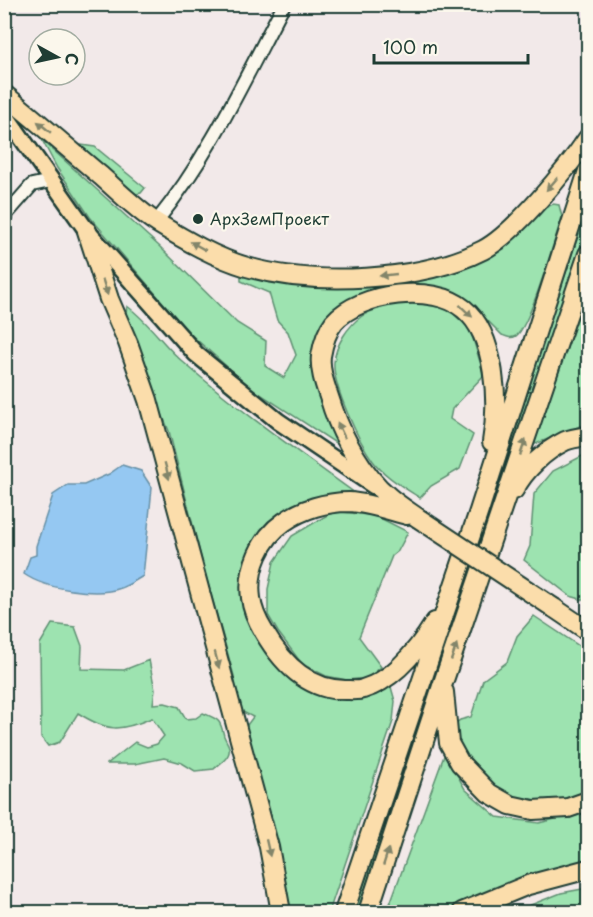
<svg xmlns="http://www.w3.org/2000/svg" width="593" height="917" viewBox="0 0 593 917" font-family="'Playpen Sans',sans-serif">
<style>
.green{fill:#9de3b0;stroke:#5e9072;stroke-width:1.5}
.water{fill:#95c8f2;stroke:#6690a6;stroke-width:1.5}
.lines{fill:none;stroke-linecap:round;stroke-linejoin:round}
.minor-casing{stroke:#1f3d34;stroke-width:16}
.major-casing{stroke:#1f3d34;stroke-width:20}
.highway-casing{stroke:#1f3d34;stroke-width:22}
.minor{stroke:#fbf7ec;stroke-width:12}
.major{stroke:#fbddab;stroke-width:15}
.highway{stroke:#fbddab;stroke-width:18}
.highway-bridge-casing{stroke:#1f3d34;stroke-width:22;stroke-linecap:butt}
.highway-bridge{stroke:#fbddab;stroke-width:18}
.oneway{fill:#82856a}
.poi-dot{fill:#1f3d34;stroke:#fbf7ec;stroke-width:2}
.labels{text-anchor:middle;stroke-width:4.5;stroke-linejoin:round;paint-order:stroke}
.poi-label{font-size:16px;fill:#1f3d34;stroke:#fbf7ec;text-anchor:start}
</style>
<rect width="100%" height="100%" fill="#f2e9e9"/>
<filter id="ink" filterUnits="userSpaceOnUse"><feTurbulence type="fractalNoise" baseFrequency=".0167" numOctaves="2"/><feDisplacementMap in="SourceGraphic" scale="12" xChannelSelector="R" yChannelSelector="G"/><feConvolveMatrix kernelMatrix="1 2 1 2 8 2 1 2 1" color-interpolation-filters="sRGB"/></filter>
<g filter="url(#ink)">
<!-- green -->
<path class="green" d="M42,140L159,246L237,323L266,341L265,366L284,378L296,355L288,332L277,320L269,293L241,281V273L282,284L360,286L441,276L504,249L528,222L545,208L553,204L559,205L562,217C555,238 530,326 516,336C511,339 507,337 502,335L467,300H353L315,361L340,446L251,388L188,332L90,217L57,168Z
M81,145L95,147L145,188L141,193L136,194L128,189L79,147Z
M588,206V234L361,912H354Z
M588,288V423L533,445Z
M406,301L448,309L470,329L484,375L452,409L450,419L473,435L460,469L431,486L420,498C405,488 384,476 373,461C359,442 332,385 334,362C336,344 348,326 362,316C371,309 394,305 406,301Z
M127,306C149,322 163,345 183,362C237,409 297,451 355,493L341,499L293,505L262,533L248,569L271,657L334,697L374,695L377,690L391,687L395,701L393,721L329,912H288L244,729L253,717L237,709L234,676L205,573L169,431L131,338L126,314Z
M588,453V601L570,596L524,560L530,546L534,494L553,471Z
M334,511L376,516L408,532L398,551L392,556L359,637L381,667L368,678L347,680L326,676L302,664L278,632L268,615V589L274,562L292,536Z
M534,616L588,652V789L568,801L535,804L494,790L465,756L452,727L460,720L471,717L483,680L507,662L517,636Z
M52,624L75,627L82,646L81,669L124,670L149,660L155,690L153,704L165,703L179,707L186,719L196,718L203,713C219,720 220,719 224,736C226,742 232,747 228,755C226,760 218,765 214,769L195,771L182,763L164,758L135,764H107L135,742L147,747L157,744L164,736L152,718C119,732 108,732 78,713L60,742L48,746L41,737L40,644Z
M445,753L465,789L497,817L539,823L588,811V863L510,884L450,912H387Z
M588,888V906L574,912H513L561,893Z"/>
<!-- water -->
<path class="water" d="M122,465L141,471L152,488L143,576C136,580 129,585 121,588C97,597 45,589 24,574L30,557L36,555V546L53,495L68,485H84L109,474Z"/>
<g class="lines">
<defs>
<path id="minor" d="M4,217L32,185L51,181
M156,222C209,157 245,78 284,4"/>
<path id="major" d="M4,113L87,231L196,354L278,421L374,486"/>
<path id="highway" d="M4,94C37,121 69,149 101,176C119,192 137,210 157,223C185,240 216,258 247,267C314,286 420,282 483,250C514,234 568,168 588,138
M87,231L109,299L128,343L148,400L269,847L281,912
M514,490C525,469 545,451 565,441C572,438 581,437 588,436
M407,515C388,510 368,503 349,502C326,502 302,509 284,522C261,538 247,569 251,598C252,609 258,622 264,632C282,663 307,690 345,690C350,690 358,691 363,689C394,680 419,648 435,622
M418,518C408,511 397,504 388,496C364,476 343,438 333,409C328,392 319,373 321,356C323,344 327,331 334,322C361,292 433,283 464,309C496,335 499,404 492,442
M554,608L588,631
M444,692L449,743L460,763L489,793L510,805L533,810L568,808L588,801
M344,912L479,511L588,171
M368,912L443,683L588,254
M462,912L528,885L588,869"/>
</defs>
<!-- minor casing -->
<use href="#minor" class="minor-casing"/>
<!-- major casing -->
<use href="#major" class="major-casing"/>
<!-- highway casing -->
<use href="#highway" class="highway-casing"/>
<!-- minor -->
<use href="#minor" class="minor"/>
<!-- major -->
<use href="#major" class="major"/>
<!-- highway -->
<use href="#highway" class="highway"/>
<defs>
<path id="highway-bridge" d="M418,518L554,608"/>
</defs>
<!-- highway-bridge casing -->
<use href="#highway-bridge" class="highway-bridge-casing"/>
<!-- highway-bridge -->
<use href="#highway-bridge" class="highway-bridge"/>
</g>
<!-- one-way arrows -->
<defs><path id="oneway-solid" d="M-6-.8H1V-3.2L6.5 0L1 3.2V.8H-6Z" transform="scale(1.5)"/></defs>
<g class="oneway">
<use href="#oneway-solid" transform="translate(44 127) rotate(-140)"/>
<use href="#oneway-solid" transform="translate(552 184) rotate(131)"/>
<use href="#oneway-solid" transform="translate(198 246) rotate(-151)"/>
<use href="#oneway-solid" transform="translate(388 275) rotate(174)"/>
<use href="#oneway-solid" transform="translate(105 287) rotate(72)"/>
<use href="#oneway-solid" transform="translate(466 311) rotate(43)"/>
<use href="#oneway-solid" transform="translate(341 430) rotate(-115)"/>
<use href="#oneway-solid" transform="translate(523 447) rotate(-71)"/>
<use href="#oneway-solid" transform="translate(167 471) rotate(75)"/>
<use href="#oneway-solid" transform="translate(454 652) rotate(-71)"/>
<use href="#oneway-solid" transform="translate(217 660) rotate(75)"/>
<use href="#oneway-solid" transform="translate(268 848) rotate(77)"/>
<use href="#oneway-solid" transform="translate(386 857) rotate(-72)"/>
</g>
</g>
<!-- markers -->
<circle class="poi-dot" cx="198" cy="219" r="6"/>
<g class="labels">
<!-- poi labels -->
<g class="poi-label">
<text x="210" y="225">АрхЗемПроект</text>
</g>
</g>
<!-- margin -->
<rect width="593" height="917" fill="none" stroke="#fbf7ec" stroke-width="24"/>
<rect x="12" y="12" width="569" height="893" fill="none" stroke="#1f3d34" stroke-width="2" filter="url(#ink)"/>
<!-- north arrow -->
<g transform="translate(57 57) rotate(98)"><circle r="28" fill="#fbf7ec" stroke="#a3ada2" stroke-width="1.5"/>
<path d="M0-4.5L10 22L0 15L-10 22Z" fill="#1f3d34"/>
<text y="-9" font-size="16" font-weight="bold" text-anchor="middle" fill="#1f3d34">С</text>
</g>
<!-- scale -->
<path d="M374 54v9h154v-9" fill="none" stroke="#1f3d34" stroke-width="3"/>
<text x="383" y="54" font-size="18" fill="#1f3d34" stroke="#fbf7ec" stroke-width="4.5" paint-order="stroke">100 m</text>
</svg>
